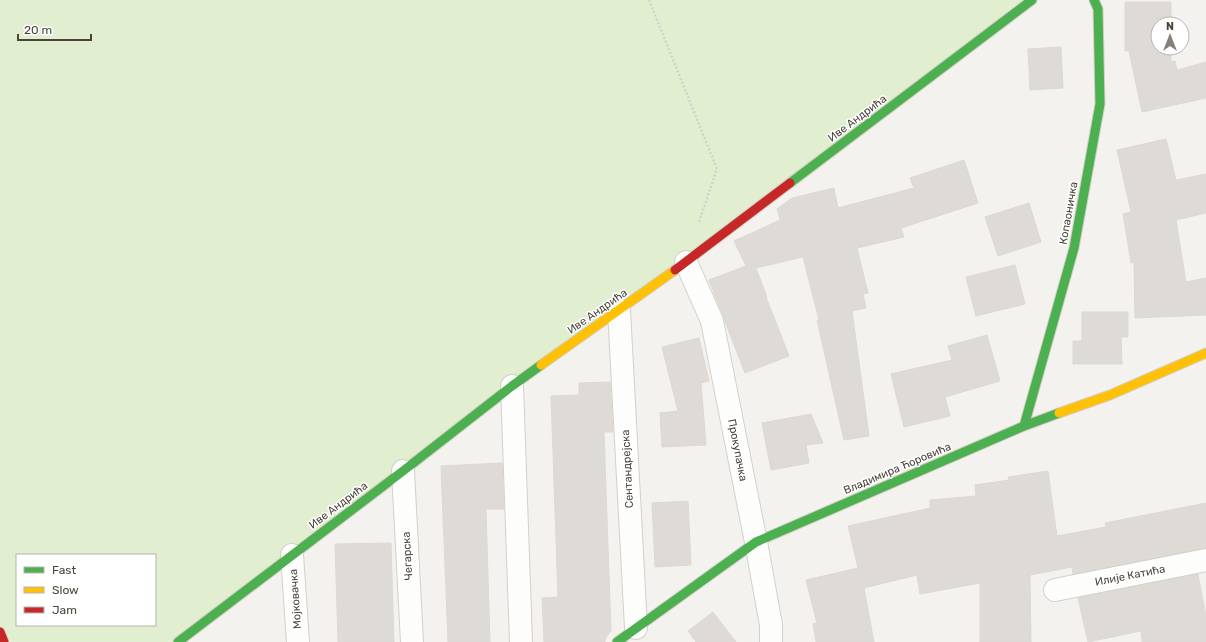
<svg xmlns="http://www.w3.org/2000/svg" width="1206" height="642" viewBox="0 0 1206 642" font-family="Rubik,sans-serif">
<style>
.green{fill:#e1eecf;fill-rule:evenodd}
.building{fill:#dedbd6;stroke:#dcd9d4}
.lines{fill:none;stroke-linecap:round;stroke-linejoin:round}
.street-casing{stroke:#d2d0cb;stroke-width:24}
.fast-casing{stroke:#d3cfc5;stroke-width:11}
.slow-casing{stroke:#d3cfc5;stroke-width:11}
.jam-casing{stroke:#d3cfc5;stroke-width:11}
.path{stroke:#d3d2cc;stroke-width:2.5;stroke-dasharray:2 2;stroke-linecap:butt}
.street{stroke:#fdfdfc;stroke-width:22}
.fast{stroke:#4caf50;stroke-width:9}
.slow{stroke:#ffc107;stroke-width:9}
.jam{stroke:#c62828;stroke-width:9}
.labels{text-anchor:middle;stroke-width:3;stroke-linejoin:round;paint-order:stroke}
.street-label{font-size:11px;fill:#4b4439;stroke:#fff}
</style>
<rect width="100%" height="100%" fill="#f4f2ee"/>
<!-- green -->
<path class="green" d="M0,0H1032L178,642H0ZM17,555H155V625H17Z"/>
<!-- building -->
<path class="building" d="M1125,2H1171V24H1158V48H1171V62L1175,61L1177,70L1206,62V98L1142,112L1129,51H1125Z
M1061,47L1063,88L1030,90L1028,49Z
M1166,139L1176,180L1206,174V213L1176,220L1186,282L1206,278V315L1135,318L1134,262L1131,263L1123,214L1131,212L1117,150Z
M964,160L978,203L901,228L904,237L857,248L868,293L863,294L866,308L852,311L869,436L844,440L817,320H819L803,257L756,268L767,297H766L789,356L745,373L709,280L746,266L734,241L780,220L777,209L792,198L834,188L838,208L914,188L910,178Z
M1029,203L1041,242L998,256L985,217Z
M1015,265L1025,304L976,316L966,277Z
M1082,312H1128V337H1121L1122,364H1073V341H1082Z
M987,335L1000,381L945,397L950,416L904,427L891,374L952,360L948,346Z
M699,338L709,381L701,383L706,445L662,447L660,413L678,411L662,347Z
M610,382L613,432H604L611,631L606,637L605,642H544L542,598L558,597L551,396L579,395V383Z
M811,414L823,443L806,445L809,463L771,470L762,423Z
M502,463L504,509H486L490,642H448L441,466Z
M1048,471L1057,536L1106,527L1105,523L1206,503V548L1073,574L1072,567L1030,575L1031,642H980V583L920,594L917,575L864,588L874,642H816L813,624L817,623L806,580L858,568L848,526L930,508V500L976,496L975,485L1009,480L1008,477Z
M688,501L691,565L655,567L652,503Z
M391,543L394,642H338L335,544Z
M1198,574L1206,616V642H1142L1141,631L1088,642L1078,598Z
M713,612L736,642H696L688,631Z"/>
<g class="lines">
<defs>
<path id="street" d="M686,262L712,321L756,542L771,625V642
M619,310L636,628
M512,386L521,642
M403,471L412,642
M292,555L298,642
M1055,590L1206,560"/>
<path id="fast" d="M790,183L1032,0
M1024,426L1074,248L1100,104L1098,9L1094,0
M178,642L403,471L512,386L541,365
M617,642L756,542L1024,426L1059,413"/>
<path id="slow" d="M541,365L675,270
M1059,413L1110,395L1206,353"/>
<path id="jam" d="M675,270L790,183
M0,632L4,642"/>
</defs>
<!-- street casing -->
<use href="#street" class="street-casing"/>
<!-- fast casing -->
<use href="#fast" class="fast-casing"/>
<!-- slow casing -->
<use href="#slow" class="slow-casing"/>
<!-- jam casing -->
<use href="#jam" class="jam-casing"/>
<!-- path -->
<path class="path" d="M649,0L717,169L699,222"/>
<!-- street -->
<use href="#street" class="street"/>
<!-- fast -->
<use href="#fast" class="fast"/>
<!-- slow -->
<use href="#slow" class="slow"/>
<!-- jam -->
<use href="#jam" class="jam"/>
</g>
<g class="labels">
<!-- street labels -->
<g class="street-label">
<text transform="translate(857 118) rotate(-37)" y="4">Иве Андрића</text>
<text transform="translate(1068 213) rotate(-80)" y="4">Копаоничка</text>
<text transform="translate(597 311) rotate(-35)" y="4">Иве Андрића</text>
<text transform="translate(738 450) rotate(79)" y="4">Прокупачка</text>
<text transform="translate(897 468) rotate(-23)" y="4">Владимира Ћоровића</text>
<text transform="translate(627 469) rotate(-93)" y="4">Сентандрејска</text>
<text transform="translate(338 505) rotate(-37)" y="4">Иве Андрића</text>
<text transform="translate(407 556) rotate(-93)" y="4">Чегарска</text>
<text transform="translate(1130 575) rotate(-11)" y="4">Илије Катића</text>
<text transform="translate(295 599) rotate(-94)" y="4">Мојковачка</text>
</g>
</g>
<!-- legend -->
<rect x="16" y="554" width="140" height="72" fill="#ffffff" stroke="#b7b4b0"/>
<rect x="24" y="567" width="20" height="6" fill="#4caf50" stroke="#b7b4b0"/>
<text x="52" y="574" font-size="12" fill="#4b4439">Fast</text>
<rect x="24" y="587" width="20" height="6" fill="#ffc107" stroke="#b7b4b0"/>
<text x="52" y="594" font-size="12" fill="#4b4439">Slow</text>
<rect x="24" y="607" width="20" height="6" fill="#c62828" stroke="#b7b4b0"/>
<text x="52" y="614" font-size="12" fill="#4b4439">Jam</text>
<!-- north arrow -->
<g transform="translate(1170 36)"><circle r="19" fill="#ffffff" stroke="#b7b4b0"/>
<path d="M0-3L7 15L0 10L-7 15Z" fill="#868178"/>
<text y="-6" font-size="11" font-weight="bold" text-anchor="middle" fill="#4b4439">N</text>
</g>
<!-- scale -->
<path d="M18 34v6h73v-6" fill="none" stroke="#4b4439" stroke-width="2"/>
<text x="24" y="34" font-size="12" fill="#4b4439" stroke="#ffffff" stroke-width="3" paint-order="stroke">20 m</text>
</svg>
